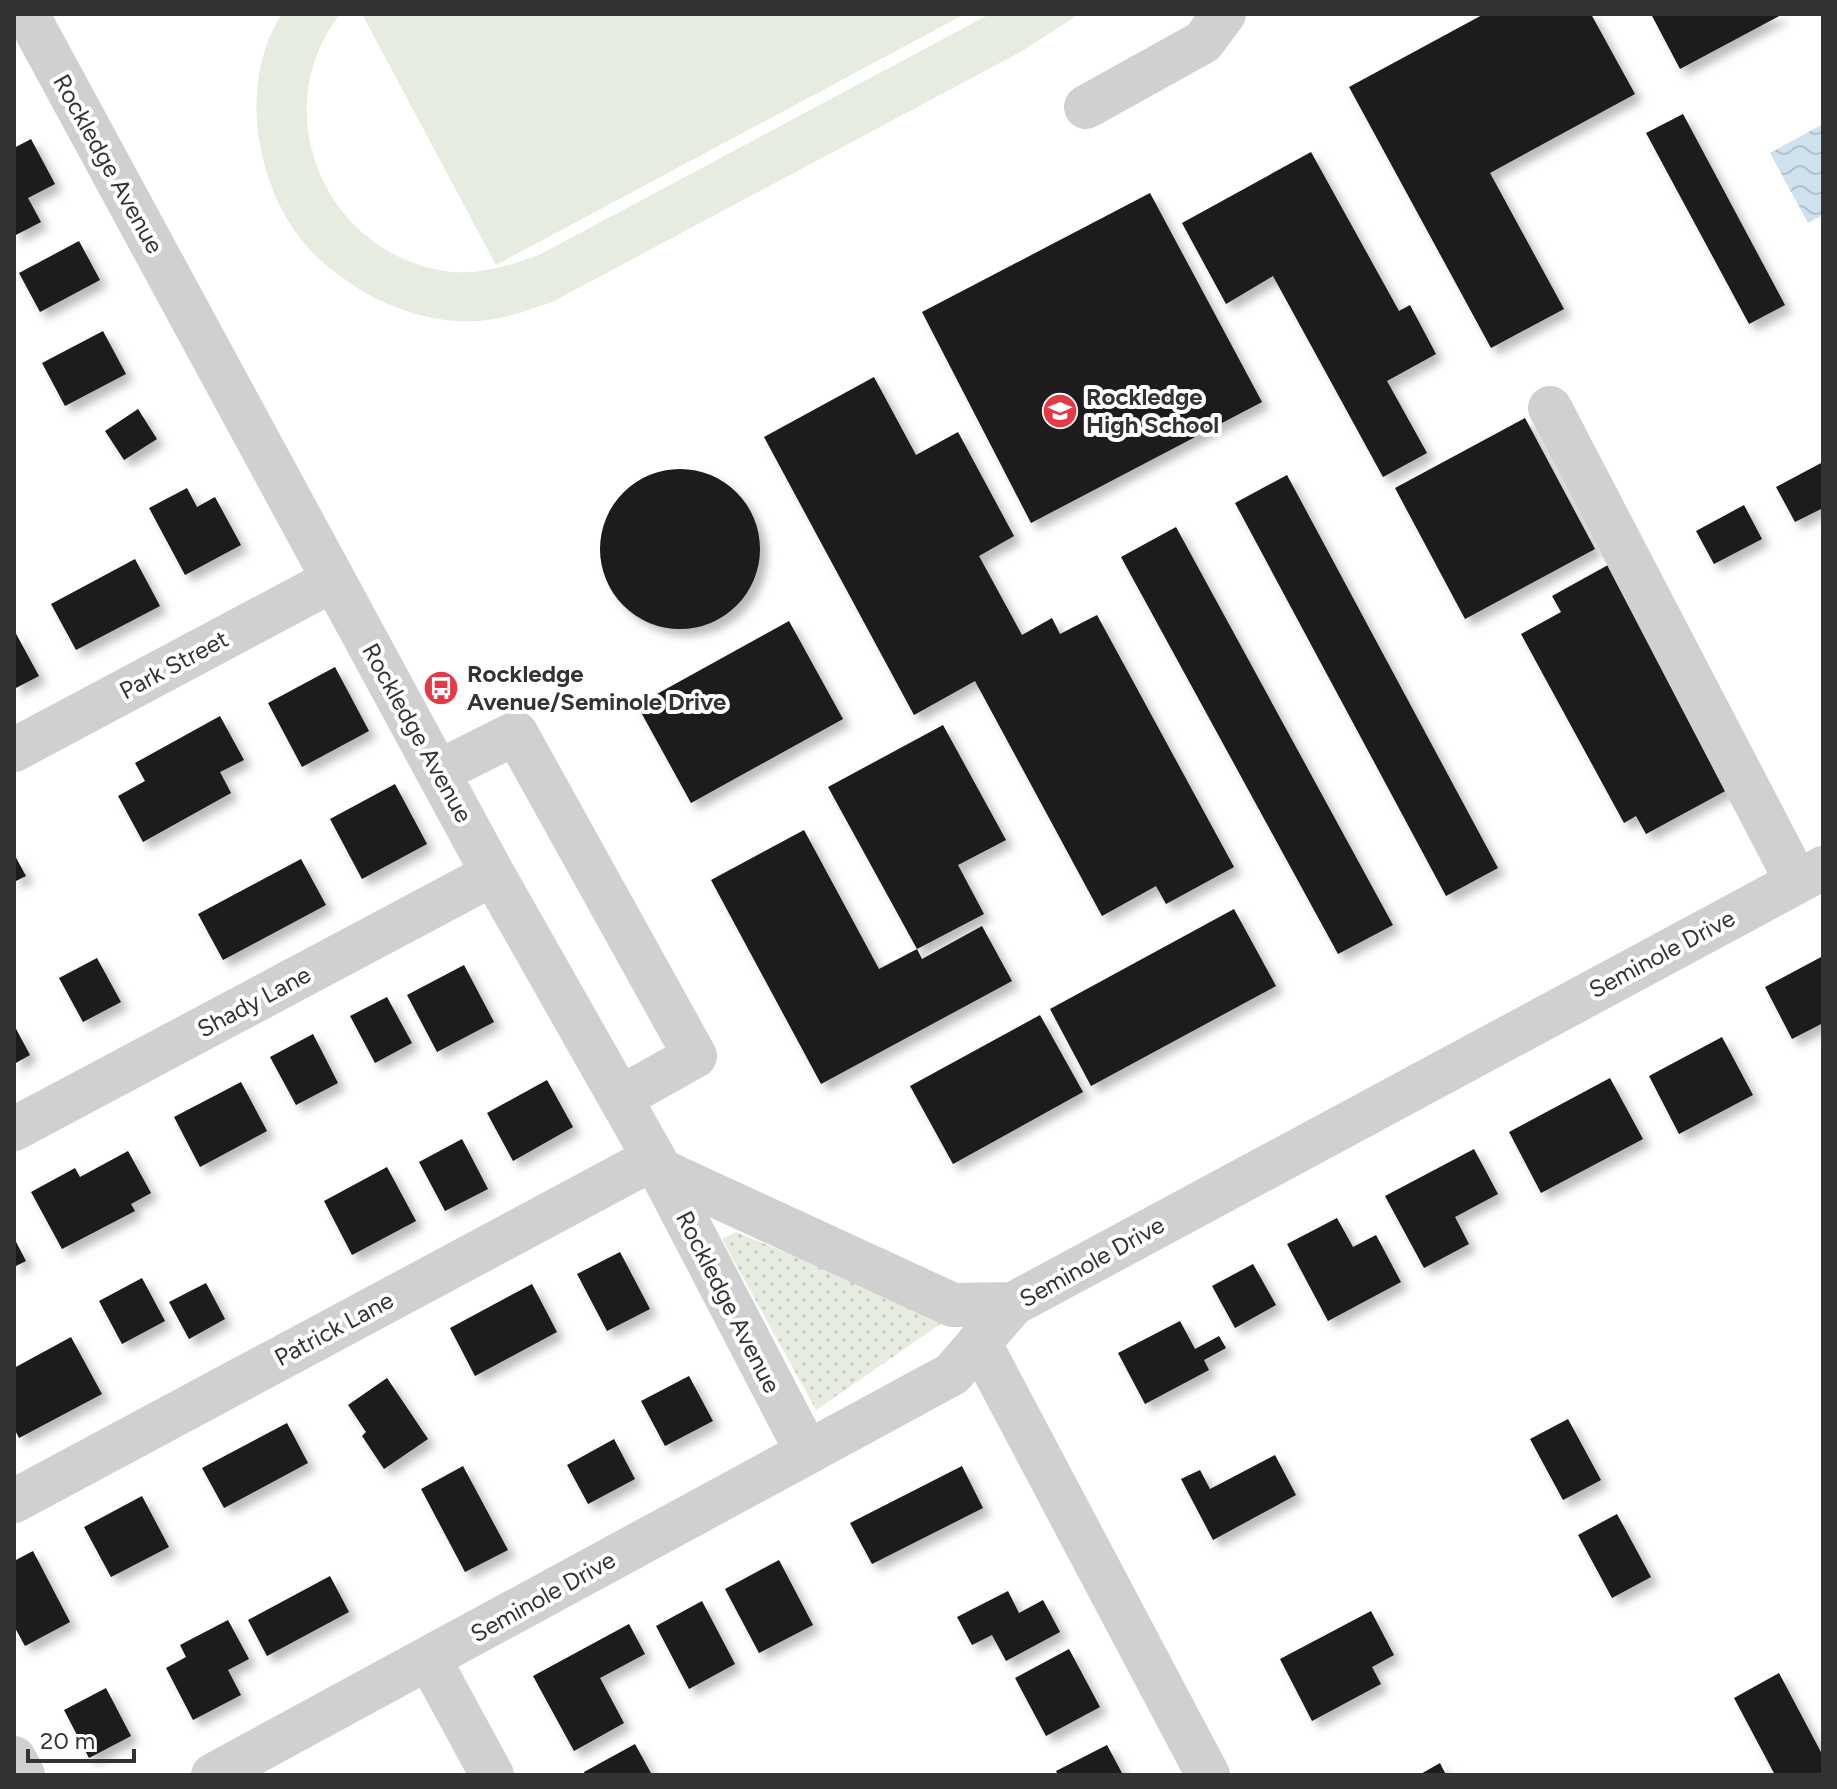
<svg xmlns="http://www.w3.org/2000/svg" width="1837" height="1789" viewBox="0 0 1837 1789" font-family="Figtree,sans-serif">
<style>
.green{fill:url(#green-dots)}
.pitch{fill:#e6ecdf}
.water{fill:url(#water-waves)}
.building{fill:#1a1a1a;filter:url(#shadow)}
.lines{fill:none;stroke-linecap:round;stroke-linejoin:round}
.minor{stroke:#d0d0d0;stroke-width:44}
.labels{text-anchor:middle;stroke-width:8;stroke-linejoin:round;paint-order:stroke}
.street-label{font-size:24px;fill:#333;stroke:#fff}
.poi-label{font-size:24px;font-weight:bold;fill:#333;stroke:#fff;text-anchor:start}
</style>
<defs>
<pattern id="green-dots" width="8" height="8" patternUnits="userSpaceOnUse" patternTransform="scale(2)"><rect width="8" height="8" fill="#e6ecdf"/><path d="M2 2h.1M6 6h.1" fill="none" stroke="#c6cbc0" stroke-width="1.8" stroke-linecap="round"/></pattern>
<pattern id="water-waves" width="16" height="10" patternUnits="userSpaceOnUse" patternTransform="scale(2)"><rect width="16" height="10" fill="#cfe2ee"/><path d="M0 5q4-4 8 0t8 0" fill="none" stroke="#b2c2cd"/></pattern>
<filter id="shadow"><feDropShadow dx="7" dy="7" stdDeviation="4" flood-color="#0004"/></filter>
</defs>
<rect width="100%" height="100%" fill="#fff"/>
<!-- green -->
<path class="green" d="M736,1232L936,1314L942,1323L816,1410L722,1239Z"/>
<!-- pitch -->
<path class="pitch" d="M281,14H340C265,111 324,251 444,271C478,276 508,266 539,255L990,14H1079L1022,51L554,301C529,310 505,319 478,321C436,324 390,309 356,287C343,278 328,268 317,257C265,207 242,116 266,47C269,36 276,25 281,14Z
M362,14H965L496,265Z"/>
<!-- water -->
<path class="water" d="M1823,124V215L1808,223L1770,153Z"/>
<!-- building -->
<path class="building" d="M1484,14H1591L1635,94L1490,173L1564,309L1491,348L1349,87Z
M1651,14H1783L1680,69Z
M1683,114L1785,305L1749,324L1646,133Z
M31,139L55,184L28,198L41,222L14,236V148Z
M1311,152L1399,311L1410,305L1436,354L1387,381L1427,453L1383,477L1273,276L1226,304L1182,223Z
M1150,193L1262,402L1031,523L922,312Z
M79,241L100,280L40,312L19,273Z
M103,331L126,374L65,406L42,363Z
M874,377L916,455L958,432L1014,536L979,556L1022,635L1052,618L1060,634L1097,615L1234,867L1166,904L1156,886L1102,916L975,681L914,715L764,437Z
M138,409L157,439L124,460L105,431Z
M1525,418L1595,549L1465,619L1395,488Z
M1823,462V508L1795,522L1776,487Z
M600 549a80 80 0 1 1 160 0a80 80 0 1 1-160 0Z
M1287,475L1498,868L1446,896L1235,503Z
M187,488L197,507L215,497L241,545L185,575L149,508Z
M1744,505L1762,539L1714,564L1696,531Z
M1176,527L1393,925L1338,954L1121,557Z
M135,559L160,606L76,650L51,604Z
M1608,565L1729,789L1646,834L1636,816L1624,823L1521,634L1561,612L1552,596Z
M789,621L843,719L691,803L637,705Z
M14,630L39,676L14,689Z
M335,667L369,731L302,767L268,703Z
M220,716L244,760L220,772L231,793L143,842L118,796L145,781L135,763Z
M943,725L1006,840L958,865L984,914L917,949L828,787Z
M395,784L427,844L362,879L330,819Z
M804,830L879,969L917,949L922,959L982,926L1012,981L821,1084L711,880Z
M14,854L26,876L14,882Z
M301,859L326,905L223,960L198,914Z
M1234,909L1276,986L1091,1086L1050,1009Z
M1823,956V1023L1792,1039L1765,987Z
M97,958L121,1002L83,1022L59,978Z
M464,965L494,1022L437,1052L407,995Z
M387,997L412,1043L375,1063L350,1016Z
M1040,1015L1083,1092L953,1164L910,1086Z
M14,1025L30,1055L14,1064Z
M313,1034L338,1083L296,1105L270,1057Z
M1722,1037L1753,1095L1679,1134L1649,1076Z
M1610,1078L1643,1139L1541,1193L1509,1132Z
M547,1080L573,1127L513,1161L487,1113Z
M241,1082L267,1131L200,1167L174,1117Z
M462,1139L488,1189L445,1211L419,1162Z
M1474,1149L1498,1194L1455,1217L1469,1244L1424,1268L1385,1196Z
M128,1151L151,1193L131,1204L135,1211L62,1249L31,1192L75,1168L80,1177Z
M387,1167L416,1221L352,1255L324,1201Z
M1337,1218L1353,1247L1376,1235L1401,1282L1328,1321L1287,1244Z
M14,1238L26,1261L14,1267Z
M620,1252L650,1309L607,1331L577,1274Z
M1253,1264L1276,1305L1235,1328L1212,1286Z
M142,1278L165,1321L122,1344L99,1301Z
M206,1283L225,1319L189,1339L169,1302Z
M532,1284L557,1332L475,1376L450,1328Z
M1180,1321L1195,1349L1219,1336L1226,1348L1204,1360L1209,1370L1145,1404L1118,1353Z
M71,1337L102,1394L19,1438L14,1428V1368Z
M689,1376L713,1421L665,1446L641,1401Z
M387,1378L428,1439L384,1469L362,1436L366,1432L348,1405Z
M1568,1419L1601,1480L1563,1500L1530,1439Z
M287,1423L308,1463L224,1508L202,1468Z
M614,1439L635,1479L588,1504L567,1465Z
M1275,1455L1296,1495L1213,1540L1181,1479L1200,1470L1210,1489Z
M463,1466L508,1550L465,1572L421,1489Z
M962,1466L983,1508L872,1564L850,1523Z
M142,1496L169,1547L111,1577L84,1527Z
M1617,1514L1651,1577L1612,1598L1578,1535Z
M33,1551L70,1622L25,1646L14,1626V1561Z
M779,1560L813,1625L759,1653L725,1589Z
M330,1576L349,1612L267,1656L248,1620Z
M1008,1591L1019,1613L1043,1600L1060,1632L1006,1661L992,1635L972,1645L957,1617Z
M702,1601L735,1664L689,1689L656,1626Z
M1371,1611L1394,1655L1372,1667L1381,1684L1312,1721L1280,1659Z
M228,1620L249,1659L228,1670L241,1695L193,1720L166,1668L186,1657L180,1645Z
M629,1624L645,1654L600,1678L624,1723L574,1751L533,1676Z
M1069,1649L1100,1707L1046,1736L1015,1678Z
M1779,1673L1823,1756V1775H1775L1734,1698Z
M106,1688L131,1736L89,1758L64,1710Z
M635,1744L652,1775H585L584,1772Z
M1107,1745L1123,1775H1058L1056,1771Z
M1440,1763L1446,1775H1419Z"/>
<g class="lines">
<!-- minor -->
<path class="minor" d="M27,14L493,874L654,1158L807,1452
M1086,107L1203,42L1224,14
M1550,408L1797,882
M14,750L333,580
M438,772L516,733L695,1056L620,1098
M14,1129L493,874
M660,1170L953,1305L1013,1304
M979,1342L1208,1775
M14,1501L654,1158
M429,1659L492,1775
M14,1758L23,1775
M213,1775L952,1374L1013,1304L1823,868"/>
</g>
<!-- icons -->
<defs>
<symbol id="school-disc" viewBox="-11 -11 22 22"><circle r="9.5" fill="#e63946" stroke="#fff"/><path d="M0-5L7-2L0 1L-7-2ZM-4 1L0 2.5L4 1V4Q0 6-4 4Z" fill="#fff"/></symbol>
<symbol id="bus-disc" viewBox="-11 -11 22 22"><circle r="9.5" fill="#e63946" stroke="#fff"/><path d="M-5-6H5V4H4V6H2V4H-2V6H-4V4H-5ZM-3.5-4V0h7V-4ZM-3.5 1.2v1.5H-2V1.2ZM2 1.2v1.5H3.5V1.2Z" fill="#fff"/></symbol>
</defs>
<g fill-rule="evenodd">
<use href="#school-disc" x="1040" y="391" width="40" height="40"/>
<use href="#bus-disc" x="421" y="668" width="40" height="40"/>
</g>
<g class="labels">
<!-- street labels -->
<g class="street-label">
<text transform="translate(108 164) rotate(61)" y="8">Rockledge Avenue</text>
<text transform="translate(174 665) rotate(-28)" y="8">Park Street</text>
<text transform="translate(417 733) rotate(61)" y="8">Rockledge Avenue</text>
<text transform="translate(1662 954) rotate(-28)" y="8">Seminole Drive</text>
<text transform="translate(254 1002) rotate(-28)" y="8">Shady Lane</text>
<text transform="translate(1092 1262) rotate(-29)" y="8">Seminole Drive</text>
<text transform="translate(728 1302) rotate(63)" y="8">Rockledge Avenue</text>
<text transform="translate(334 1329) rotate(-28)" y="8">Patrick Lane</text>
<text transform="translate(543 1597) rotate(-29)" y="8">Seminole Drive</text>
</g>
<!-- poi labels -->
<g class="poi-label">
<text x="1086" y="405">Rockledge<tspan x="1086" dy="28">High School</tspan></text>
<text x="467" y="682">Rockledge<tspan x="467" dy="28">Avenue/Seminole Drive</tspan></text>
</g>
</g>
<!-- border -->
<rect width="1837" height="1789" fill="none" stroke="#333333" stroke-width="32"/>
<!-- scale -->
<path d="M28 1749v12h106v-12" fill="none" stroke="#333333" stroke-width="4"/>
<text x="40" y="1749" font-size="24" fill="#333333" stroke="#ffffff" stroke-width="6" paint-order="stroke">20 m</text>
</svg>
